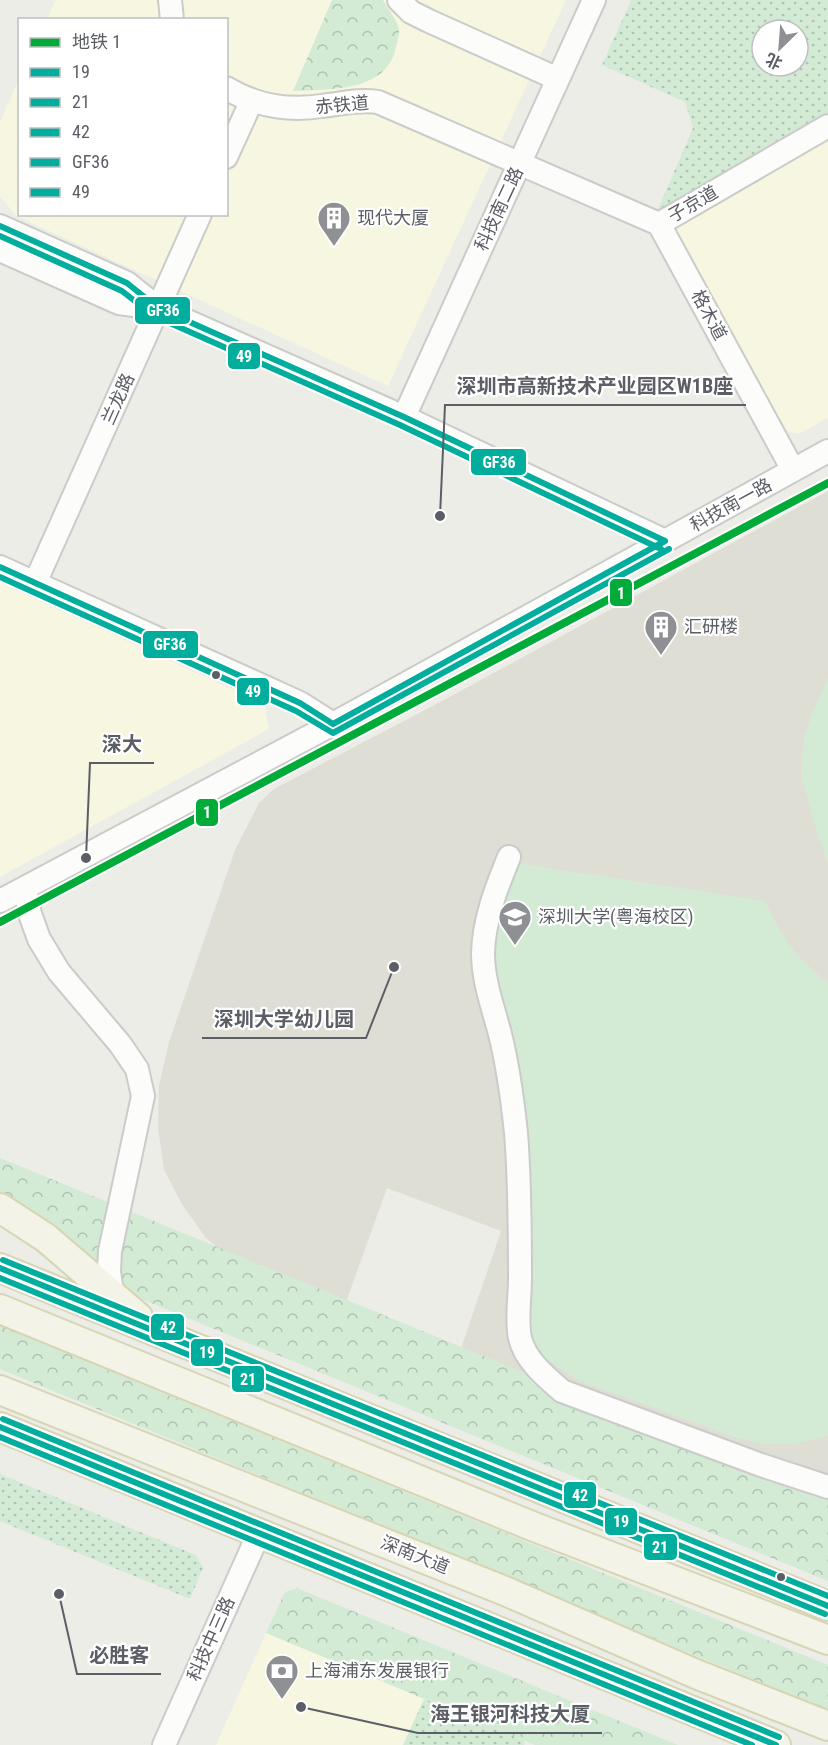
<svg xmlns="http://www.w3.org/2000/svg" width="828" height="1745" viewBox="0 0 828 1745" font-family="'Roboto Condensed','Noto Sans SC',sans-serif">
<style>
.commercial{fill:#f7f6e0}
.education{fill:#deded5}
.green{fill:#d3ebd5}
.forest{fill:url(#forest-crowns)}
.park{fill:url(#park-dots);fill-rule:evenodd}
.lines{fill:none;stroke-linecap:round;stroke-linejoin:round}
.minor-casing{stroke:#cbcbca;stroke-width:26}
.major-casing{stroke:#d7d5b3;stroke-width:32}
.minor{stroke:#fcfcfb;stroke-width:22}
.major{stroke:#f3f3e8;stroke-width:28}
.bus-1-casing{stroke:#fff;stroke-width:10}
.bus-2-casing{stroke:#fff;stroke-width:10}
.bus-3-casing{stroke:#fff;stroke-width:10}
.bus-4-casing{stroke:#fff;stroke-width:10}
.bus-5-casing{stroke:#fff;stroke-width:10}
.bus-1{stroke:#01ad9c;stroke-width:6}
.bus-2{stroke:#01ad9c;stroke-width:6}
.bus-3{stroke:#01ad9c;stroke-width:6}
.bus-4{stroke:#01ad9c;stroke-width:6}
.bus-5{stroke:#01ad9c;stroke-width:6}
.metro-1-casing{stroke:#fff;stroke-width:12}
.metro-1{stroke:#00ab39;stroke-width:8}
.bus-dot{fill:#5c5e66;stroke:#fff;stroke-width:2}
.labels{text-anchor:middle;stroke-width:4.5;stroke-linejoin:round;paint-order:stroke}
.street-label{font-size:18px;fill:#5c5e66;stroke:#fff}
.poi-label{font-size:18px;fill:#5c5e66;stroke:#fff;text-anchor:start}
.leader{fill:none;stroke:#5c5e66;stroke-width:2}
.callout-dot{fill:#5c5e66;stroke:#fff;stroke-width:2}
.callout-label{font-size:20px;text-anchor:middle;font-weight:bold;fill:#5c5e66;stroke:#fff;stroke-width:4.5;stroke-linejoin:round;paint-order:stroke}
.line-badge{stroke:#fff;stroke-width:2}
.badge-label{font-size:16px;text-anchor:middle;font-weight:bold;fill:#fff}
</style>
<defs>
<pattern id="forest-crowns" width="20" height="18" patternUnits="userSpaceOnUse" patternTransform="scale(1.5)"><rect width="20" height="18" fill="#d3ebd5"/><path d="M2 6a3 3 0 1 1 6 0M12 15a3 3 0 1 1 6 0" fill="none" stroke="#aec2b1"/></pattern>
<pattern id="park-dots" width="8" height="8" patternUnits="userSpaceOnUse" patternTransform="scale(1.5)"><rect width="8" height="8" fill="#d3ebd5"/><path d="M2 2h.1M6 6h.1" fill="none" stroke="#aec2b1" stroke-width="1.8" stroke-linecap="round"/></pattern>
</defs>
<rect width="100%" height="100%" fill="#edede7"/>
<!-- commercial -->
<path class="commercial" d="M56,0H566L388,386L16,216L0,196V122L19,79L20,214H226V20L47,19Z
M828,116V418L798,434L787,431L664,212Z
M0,583L264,704L269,729L0,877Z
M266,1633L424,1699L403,1745H216Z"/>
<!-- education -->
<path class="education" d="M828,491V1504L456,1363L501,1231L387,1188L341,1316L241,1267L206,1238L183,1206L164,1170L158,1128L159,1085L169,1042L235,850L259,803L274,789L444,700Z"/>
<!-- green -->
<path class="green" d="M828,678V862L818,836L801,774L804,738L813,711Z
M515,863L765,901L779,929L796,954L828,984V1436L794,1444H761L731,1436L575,1379L537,1352L528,1337L491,950L499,894Z"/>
<!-- forest -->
<path class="forest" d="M332,0H383C387,7 398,22 399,29C400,34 397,42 396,47C387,93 329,89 293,91Z
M0,1158L828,1497V1581L112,1287L0,1204Z
M0,1326L828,1665V1710L0,1369Z
M297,1588L678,1745H535L266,1633L285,1592Z"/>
<!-- park -->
<path class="park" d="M631,0H828V116L664,212L658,209L693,128L685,102L602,65ZM762,30H798V66H762Z
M0,1474L196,1555L203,1568L190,1599L0,1521Z
M424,1699L525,1741L524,1745H403Z"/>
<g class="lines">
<defs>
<path id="minor" d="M170,0L172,20
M399,0L411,12L429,21L558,79
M226,88C256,106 289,111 322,106C342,104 358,99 378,102L659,224L828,126
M226,157L252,100
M659,224L793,470
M0,226L127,283L158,308L404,417L665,541
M0,250L119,303L156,308
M404,417L594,0
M0,567L300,703L333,724
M35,583L200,214
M509,857C496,889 484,919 483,953C483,981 493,1007 500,1034C507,1062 513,1104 516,1133C520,1182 520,1230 520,1279C520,1299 516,1319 520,1338C525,1360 546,1377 562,1391L761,1465L828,1487
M25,889L30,914L39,939L59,972L120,1044L137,1069L143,1096L110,1251L109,1271L112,1294
M0,901L333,724L828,451
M164,1745L259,1533"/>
<path id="major" d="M0,1208L46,1238L138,1317
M0,1268L828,1606
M0,1309L532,1526L828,1640
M0,1390L505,1591L696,1674L828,1726
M0,1427L776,1745"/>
</defs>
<!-- minor casing -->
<use href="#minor" class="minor-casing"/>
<!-- major casing -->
<use href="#major" class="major-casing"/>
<!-- minor -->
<use href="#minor" class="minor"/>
<!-- major -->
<use href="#major" class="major"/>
<defs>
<path id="bus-1" d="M0,1268L828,1606
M0,1427L776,1745"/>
<path id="bus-2" d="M0,1278L825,1614
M0,1437L752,1745"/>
<path id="bus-3" d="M3,1260L828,1596
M3,1419L779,1737"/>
<path id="bus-4" d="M0,226L127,283L158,308L404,417L665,541
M0,567L300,703L333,724L665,541"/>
<path id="bus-5" d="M0,236L122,291L154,316L400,425L661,549
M0,577L296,711L333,733L669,549"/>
</defs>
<!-- bus-1 casing -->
<use href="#bus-1" class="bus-1-casing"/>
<!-- bus-2 casing -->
<use href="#bus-2" class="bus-2-casing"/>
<!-- bus-3 casing -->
<use href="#bus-3" class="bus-3-casing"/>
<!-- bus-4 casing -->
<use href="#bus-4" class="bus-4-casing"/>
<!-- bus-5 casing -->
<use href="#bus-5" class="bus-5-casing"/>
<!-- bus-1 -->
<use href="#bus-1" class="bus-1"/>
<!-- bus-2 -->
<use href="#bus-2" class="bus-2"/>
<!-- bus-3 -->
<use href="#bus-3" class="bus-3"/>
<!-- bus-4 -->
<use href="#bus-4" class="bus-4"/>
<!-- bus-5 -->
<use href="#bus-5" class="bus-5"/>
<defs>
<path id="metro-1" d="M0,922L828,483"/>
</defs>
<!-- metro-1 casing -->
<use href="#metro-1" class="metro-1-casing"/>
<!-- metro-1 -->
<use href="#metro-1" class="metro-1"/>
</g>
<!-- icons -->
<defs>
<symbol id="building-pin" viewBox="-11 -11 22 30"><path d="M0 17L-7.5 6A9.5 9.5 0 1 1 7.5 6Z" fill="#8f9093" stroke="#fff"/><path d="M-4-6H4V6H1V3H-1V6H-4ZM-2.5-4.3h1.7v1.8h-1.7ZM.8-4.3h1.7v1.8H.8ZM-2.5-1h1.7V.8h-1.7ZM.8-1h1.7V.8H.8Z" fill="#fff"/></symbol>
<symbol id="university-pin" viewBox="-11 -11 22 30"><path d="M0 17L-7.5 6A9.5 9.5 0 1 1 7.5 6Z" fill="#8f9093" stroke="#fff"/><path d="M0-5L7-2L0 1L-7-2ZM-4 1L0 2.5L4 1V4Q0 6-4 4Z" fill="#fff"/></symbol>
<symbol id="bank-pin" viewBox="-11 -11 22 30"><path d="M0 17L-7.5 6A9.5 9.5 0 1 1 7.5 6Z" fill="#8f9093" stroke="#fff"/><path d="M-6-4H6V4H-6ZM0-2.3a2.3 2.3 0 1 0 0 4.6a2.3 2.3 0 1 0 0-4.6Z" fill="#fff"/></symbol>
</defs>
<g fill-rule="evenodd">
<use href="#building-pin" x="315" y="199" width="38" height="52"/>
<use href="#building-pin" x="642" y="608" width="38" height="52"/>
<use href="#university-pin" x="496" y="898" width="38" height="52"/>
<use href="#bank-pin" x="263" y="1652" width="38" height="52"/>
</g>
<!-- markers -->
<g class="bus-dot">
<circle cx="216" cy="675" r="5"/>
<circle cx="781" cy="1577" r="5"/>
</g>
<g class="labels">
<!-- street labels -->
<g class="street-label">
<text transform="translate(342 105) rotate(-5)" y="6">赤铁道</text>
<text transform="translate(693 204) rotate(-30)" y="6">子京道</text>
<text transform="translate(499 209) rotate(-65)" y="6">科技南二路</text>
<text transform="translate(709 315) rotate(62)" y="6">格木道</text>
<text transform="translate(118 399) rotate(-66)" y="6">兰龙路</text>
<text transform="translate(731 505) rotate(-29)" y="6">科技南一路</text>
<text transform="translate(415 1555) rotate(22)" y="6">深南大道</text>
<text transform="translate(211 1639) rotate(-66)" y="6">科技中三路</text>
</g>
<!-- poi labels -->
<g class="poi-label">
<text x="357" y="224">现代大厦</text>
<text x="684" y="633">汇研楼</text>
<text x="538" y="923">深圳大学(粤海校区)</text>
<text x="305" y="1677">上海浦东发展银行</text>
</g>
</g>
<!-- callouts -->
<path class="leader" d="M440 516L445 405H746M86 858L90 763H154M394 967L366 1038H202M59 1594L77 1674H161M301 1707L418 1733H602"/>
<g class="callout-dot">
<circle cx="440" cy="516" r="6"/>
<circle cx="86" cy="858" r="6"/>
<circle cx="394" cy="967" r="6"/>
<circle cx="59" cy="1594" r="6"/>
<circle cx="301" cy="1707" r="6"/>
</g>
<g class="callout-label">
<text x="595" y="393">深圳市高新技术产业园区W1B座</text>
<text x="122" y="751">深大</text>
<text x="284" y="1026">深圳大学幼儿园</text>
<text x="119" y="1662">必胜客</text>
<text x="510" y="1721">海王银河科技大厦</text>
</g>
<g class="line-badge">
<rect x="134" y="296" width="57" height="29" rx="6" fill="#01ad9c"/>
<rect x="227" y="342" width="34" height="28" rx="6" fill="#01ad9c"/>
<rect x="470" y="448" width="57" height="28" rx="6" fill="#01ad9c"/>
<rect x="609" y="578" width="24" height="29" rx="6" fill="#00ab39"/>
<rect x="142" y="630" width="57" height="29" rx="6" fill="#01ad9c"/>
<rect x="236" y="677" width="34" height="29" rx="6" fill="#01ad9c"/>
<rect x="195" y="798" width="24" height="29" rx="6" fill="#00ab39"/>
<rect x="150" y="1313" width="35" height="28" rx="6" fill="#01ad9c"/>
<rect x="190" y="1338" width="34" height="29" rx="6" fill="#01ad9c"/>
<rect x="231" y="1365" width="34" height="28" rx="6" fill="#01ad9c"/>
<rect x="563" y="1481" width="34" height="28" rx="6" fill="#01ad9c"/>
<rect x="604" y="1507" width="34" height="29" rx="6" fill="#01ad9c"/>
<rect x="643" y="1533" width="35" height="28" rx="6" fill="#01ad9c"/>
</g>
<g class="badge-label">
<text x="163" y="316">GF36</text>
<text x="244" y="362">49</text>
<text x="499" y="468">GF36</text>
<text x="621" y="599">1</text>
<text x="170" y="650">GF36</text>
<text x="253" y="697">49</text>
<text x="207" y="818">1</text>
<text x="168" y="1333">42</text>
<text x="207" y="1358">19</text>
<text x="248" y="1385">21</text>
<text x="580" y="1501">42</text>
<text x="621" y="1527">19</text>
<text x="660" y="1553">21</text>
</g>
<!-- legend -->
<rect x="18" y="18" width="210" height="198" fill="#ffffff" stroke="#bebfc2" stroke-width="1.5"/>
<rect x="30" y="38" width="30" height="9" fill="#00ab39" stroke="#bebfc2" stroke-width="1.5"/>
<text x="72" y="48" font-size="18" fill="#5c5e66">地铁 1</text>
<rect x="30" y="68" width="30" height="9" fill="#01ad9c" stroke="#bebfc2" stroke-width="1.5"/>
<text x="72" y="78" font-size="18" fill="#5c5e66">19</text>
<rect x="30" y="98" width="30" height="9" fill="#01ad9c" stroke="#bebfc2" stroke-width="1.5"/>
<text x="72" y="108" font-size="18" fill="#5c5e66">21</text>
<rect x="30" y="128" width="30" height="9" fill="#01ad9c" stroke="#bebfc2" stroke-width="1.5"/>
<text x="72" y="138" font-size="18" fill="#5c5e66">42</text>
<rect x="30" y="158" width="30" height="9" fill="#01ad9c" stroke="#bebfc2" stroke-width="1.5"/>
<text x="72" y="168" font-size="18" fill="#5c5e66">GF36</text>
<rect x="30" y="188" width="30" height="9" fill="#01ad9c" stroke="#bebfc2" stroke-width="1.5"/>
<text x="72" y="198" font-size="18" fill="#5c5e66">49</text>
<!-- north arrow -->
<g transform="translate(780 48) rotate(205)"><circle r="28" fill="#ffffff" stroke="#bebfc2" stroke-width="1.5"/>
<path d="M0-4.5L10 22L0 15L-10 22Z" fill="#8f9093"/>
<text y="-9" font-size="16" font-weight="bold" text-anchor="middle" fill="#5c5e66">北</text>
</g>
</svg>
